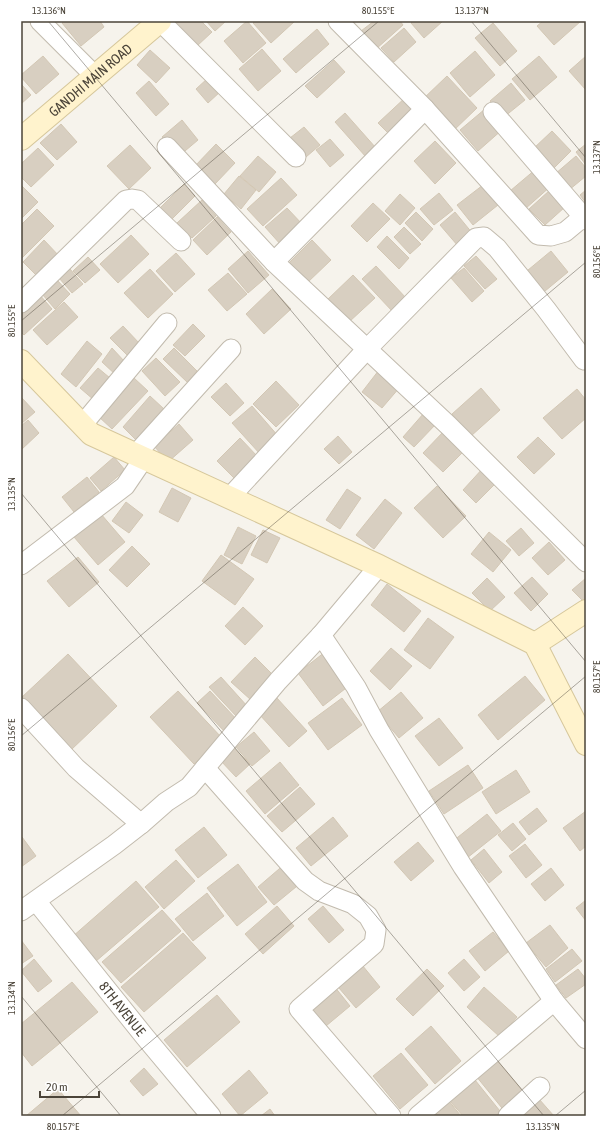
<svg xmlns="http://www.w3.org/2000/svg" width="607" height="1137" viewBox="0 0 607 1137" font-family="'Asap Condensed',sans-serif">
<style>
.building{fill:#d8cfc1;stroke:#d3c7b4}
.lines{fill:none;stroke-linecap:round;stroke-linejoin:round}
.street-casing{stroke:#c2bbae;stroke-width:21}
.secondary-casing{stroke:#d6c79b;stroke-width:24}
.street{stroke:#fff;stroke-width:19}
.secondary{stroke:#fff3cd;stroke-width:22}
.ticks{fill:none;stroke:#4b4439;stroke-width:1;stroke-opacity:0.45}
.labels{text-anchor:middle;stroke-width:3;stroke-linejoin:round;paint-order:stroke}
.street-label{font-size:14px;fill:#4b4439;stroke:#fff}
.neatline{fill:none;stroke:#4b4439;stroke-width:1.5}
.ticks-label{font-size:10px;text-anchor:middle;fill:#4b4439}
</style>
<rect width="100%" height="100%" fill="#f6f3ec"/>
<!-- building -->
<path class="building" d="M64,21H100L104,27L81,46L62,23Z
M175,21H201L212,32L197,46L173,23Z
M206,21H226L215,31Z
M247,21L266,43L243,63L224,41Z
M255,21H295L271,43L253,23Z
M374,21H400L403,25L376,49L361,31Z
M413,21H443L424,38L411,23Z
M543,21H581L554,45L537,26Z
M493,23L517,51L500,66L475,38Z
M404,28L416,42L394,62L381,48Z
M317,29L329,44L296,73L283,59Z
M262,49L281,71L258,91L239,69Z
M150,50L170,68L156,83L137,65Z
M475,51L495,75L470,97L450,73Z
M43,56L59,74L36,94L21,77V75Z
M539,56L557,77L530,100L512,79Z
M586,56V90L569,71Z
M334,60L345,72L317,98L305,86Z
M447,76L477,108L452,132L422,100Z
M208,78L221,91L208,103L196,89Z
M149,81L169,104L156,116L136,93Z
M511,83L525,100L504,117L490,101Z
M21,84L31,95L21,104Z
M407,96L421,109L392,137L378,123Z
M485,109L503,129L478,151L460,130Z
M345,113L376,148L366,157L335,122Z
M182,120L198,140L179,156L162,137Z
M61,124L77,142L57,160L40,143Z
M304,127L320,145L306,157L290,138Z
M552,131L571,151L553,169L533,149Z
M330,139L344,155L330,167L316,150Z
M435,141L456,163L435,184L414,161Z
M216,144L235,163L214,185L195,166Z
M586,144V165L576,152Z
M130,145L151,168L129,189L107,166Z
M38,148L54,165L31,187L21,177V164Z
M258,156L276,172L259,192L240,176Z
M576,156L586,168V176L569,190L555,174Z
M536,169L551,186L525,209L510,191Z
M239,176L256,190L241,209L224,194Z
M281,178L297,195L263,226L247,209Z
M184,184L195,196L168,223L156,212Z
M21,185L38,202L21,219Z
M483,185L498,205L473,225L457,205Z
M550,190L565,207L545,225L529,209Z
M586,190V203L580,195Z
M439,193L453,210L434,225L420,209Z
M400,194L415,208L400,225L385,211Z
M202,200L216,216L192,238L177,223Z
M373,203L390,219L367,242L351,226Z
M287,208L303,225L281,245L265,227Z
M37,209L54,226L21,259V225Z
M416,212L433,229L422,241L405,223Z
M455,212L473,234L458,246L440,225Z
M217,217L231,232L207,255L193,240Z
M404,227L421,244L410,254L394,237Z
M131,235L149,254L118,283L100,264Z
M387,236L409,258L399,269L377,247Z
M44,240L60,257L38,277L23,262Z
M312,240L331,260L307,283L288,264Z
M248,251L269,275L248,293L228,269Z
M551,251L568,272L539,296L522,275Z
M176,253L195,274L175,292L156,271Z
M476,256L497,279L485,289L464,266Z
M88,257L100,270L85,283L73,271Z
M376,266L407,299L393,312L362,279Z
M464,268L484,291L472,302L451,278Z
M70,269L83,284L72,293L59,278Z
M150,269L173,294L148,318L124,293Z
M228,273L247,294L227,311L208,290Z
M353,275L375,298L349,322L327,300Z
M57,280L70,294L55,309L42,294Z
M272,289L291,309L264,334L246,314Z
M39,294L52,309L24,335L21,332V311Z
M64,302L78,317L47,345L33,330Z
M193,324L205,336L185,356L173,345Z
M123,326L140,344L128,356L110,338Z
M87,341L102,354L76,387L61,374Z
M112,348L125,362L117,376L102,362Z
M174,348L197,371L188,383L163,359Z
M156,358L180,382L165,396L142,371Z
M98,368L110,378L94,400L80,388Z
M379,370L400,387L382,408L362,392Z
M134,378L148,391L112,429L98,416Z
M276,381L299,405L276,427L253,404Z
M226,383L244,403L230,416L211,397Z
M481,388L500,410L471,436L452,414Z
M577,389L586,400V418L562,439L543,418Z
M150,396L164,409L138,442L123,427Z
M21,397L35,412L21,424Z
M252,406L279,437L260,454L232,423Z
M424,413L436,424L414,447L403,437Z
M28,420L39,433L21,450V426Z
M179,424L193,440L168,462L154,446Z
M445,430L466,449L443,472L423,453Z
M338,436L352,452L339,464L324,449Z
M538,437L555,454L534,474L517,457Z
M240,438L258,457L235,479L217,461Z
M114,457L125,470L101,491L90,478Z
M484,467L498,481L476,503L463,490Z
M87,477L99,492L74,512L62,497Z
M437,486L466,516L443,538L414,508Z
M172,488L191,498L178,522L159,512Z
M347,489L361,498L340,529L326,520Z
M385,499L402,513L374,549L356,535Z
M126,502L143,515L129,533L112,521Z
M101,514L125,542L98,565L74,537Z
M238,527L256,536L242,564L224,555Z
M521,528L534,543L519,556L506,541Z
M263,530L280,538L267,563L251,555Z
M489,532L511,550L493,572L471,554Z
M549,542L565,560L548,575L532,558Z
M132,546L150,564L127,587L109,570Z
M221,555L254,579L235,605L202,581Z
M78,557L99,582L69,607L47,581Z
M532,577L548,594L531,611L514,593Z
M487,578L505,597L490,611L472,593Z
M586,578V598L583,601L572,590Z
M387,584L421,611L404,632L371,605Z
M243,607L263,626L245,645L225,626Z
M428,618L454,637L430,669L404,650Z
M391,648L412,666L390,690L370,671Z
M325,652L350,685L323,706L298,673Z
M68,654L117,706L71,750L21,698Z
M255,657L273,675L251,700L231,682Z
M525,676L545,700L498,740L478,715Z
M221,677L248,707L237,717L209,687Z
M178,691L222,738L194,764L150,717Z
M210,691L239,722L226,733L197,703Z
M401,692L423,718L399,738L377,712Z
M276,697L307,731L289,747L259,714Z
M342,698L362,725L328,750L308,723Z
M439,718L463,748L439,766L415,736Z
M254,732L270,751L252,766L236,747Z
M233,747L250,764L236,777L220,760Z
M280,762L299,785L265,814L246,791Z
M468,765L483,788L444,814L429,791Z
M516,770L530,792L496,814L482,792Z
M300,787L315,804L282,832L267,816Z
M537,808L547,821L529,835L519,822Z
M586,811V846L580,851L563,828Z
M487,814L501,831L467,858L453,841Z
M333,817L348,836L311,866L296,848Z
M513,823L526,839L512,851L498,835Z
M204,827L227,855L198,878L175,850Z
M22,837L36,856L21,867V838Z
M418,842L434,861L411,881L394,862Z
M525,844L542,865L526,878L509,856Z
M484,849L502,872L489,883L471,860Z
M176,860L195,881L164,909L145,887Z
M286,863L302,882L274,905L258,887Z
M238,864L267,902L237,926L207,888Z
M551,868L564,885L545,901L531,884Z
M136,881L159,907L95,962L72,937Z
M207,893L224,916L193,941L175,919Z
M586,900V921L576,908Z
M277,906L294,926L263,954L245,934Z
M323,906L344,930L329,943L308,919Z
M162,910L181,931L121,983L102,962Z
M550,925L568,948L546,967L526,943Z
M493,932L509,951L485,971L469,951Z
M183,933L206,958L144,1012L121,987Z
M21,940L33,956L21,964Z
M572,949L582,961L555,982L546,969Z
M34,959L52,981L38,992L21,971Z
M464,959L480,977L464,991L448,973Z
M358,960L380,987L356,1008L333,981Z
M427,969L444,986L413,1016L396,999Z
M578,969L586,979V984L566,998L556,985Z
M72,982L98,1012L32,1066L21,1052V1024Z
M334,986L350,1006L326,1026L309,1006Z
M484,987L517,1017L500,1037L467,1007Z
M217,995L240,1022L187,1067L164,1040Z
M431,1026L461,1061L435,1084L405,1049Z
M401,1053L428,1085L400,1109L373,1076Z
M496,1059L527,1096L506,1113L476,1076Z
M144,1068L158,1084L143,1096L130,1081Z
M249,1070L268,1093L240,1116L222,1094Z
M475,1080L504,1116H463L450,1101Z
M58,1089L81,1116H26Z
M444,1095L461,1116H424Z
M539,1099L554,1116H521Z
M270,1109L275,1116H261Z"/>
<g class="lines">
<defs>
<g id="street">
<path d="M40,21L95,76"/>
<path d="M160,21L296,157"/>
<path d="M338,21L425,109L538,235L551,236L565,232L583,217"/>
<path d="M493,112L586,220"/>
<path d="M167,147L274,262L449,426L586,562"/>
<path d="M274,262L425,109"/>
<path d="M21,303L126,200L132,199L138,200L181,241"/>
<path d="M83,424L167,323"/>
<path d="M136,454L231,349"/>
<path d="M230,497L367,349L476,238L484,237L497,248L546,309L584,360"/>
<path d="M21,565L125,486L144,458"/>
<path d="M321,635L356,687L379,730L463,867L554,1001L586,1039"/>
<path d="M21,708L76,768L141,824L166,802L189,787L278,681L321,635L379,566"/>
<path d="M205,768L305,881L319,891L353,904L368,916L376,930L374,944L299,1009L391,1116"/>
<path id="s1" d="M36,901L145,1037L211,1116"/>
<path d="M21,911L114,845L141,824"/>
<path d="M418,1116L554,1001"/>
<path d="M508,1116L540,1087"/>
</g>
<g id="secondary">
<path id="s2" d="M21,139L160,21"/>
<path d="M21,361L91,434L379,566L535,644L586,744"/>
<path d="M535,644L586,611"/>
</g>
</defs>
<!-- street casing -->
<use href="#street" class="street-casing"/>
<!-- secondary casing -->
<use href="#secondary" class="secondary-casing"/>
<!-- street -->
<use href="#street" class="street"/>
<!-- secondary -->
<use href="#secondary" class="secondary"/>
</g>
<!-- ticks -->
<path class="ticks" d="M48,21L586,662M471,21L586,158M21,321L379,21M21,493L544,1116M21,736L586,262M21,996L121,1116M62,1116L586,676M555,1116L586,1090"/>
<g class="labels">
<!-- street labels -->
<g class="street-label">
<text dy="5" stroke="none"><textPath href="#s2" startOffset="91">GANDHI MAIN ROAD</textPath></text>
<text dy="5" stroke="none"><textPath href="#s1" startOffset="138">8TH AVENUE</textPath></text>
</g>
</g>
<!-- border -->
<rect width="607" height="1137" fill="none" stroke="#ffffff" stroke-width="44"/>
<!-- scale -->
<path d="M40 1091v6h59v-6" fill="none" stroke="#4b4439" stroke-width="2"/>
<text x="46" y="1091" font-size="12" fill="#4b4439" stroke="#ffffff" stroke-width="3" paint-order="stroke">20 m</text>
<rect x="22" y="22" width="563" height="1093" class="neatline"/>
<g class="ticks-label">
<text x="49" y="14">13.136°N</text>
<text x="378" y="14">80.155°E</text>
<text x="472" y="14">13.137°N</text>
<text transform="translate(596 157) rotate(-90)" y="4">13.137°N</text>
<text transform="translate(596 262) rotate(-90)" y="4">80.156°E</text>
<text transform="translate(11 321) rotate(-90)" y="4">80.155°E</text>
<text transform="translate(11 494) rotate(-90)" y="4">13.135°N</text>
<text transform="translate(596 677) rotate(-90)" y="4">80.157°E</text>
<text transform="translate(11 735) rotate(-90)" y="4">80.156°E</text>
<text transform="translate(11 998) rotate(-90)" y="4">13.134°N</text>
<text x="63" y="1130">80.157°E</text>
<text x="543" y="1130">13.135°N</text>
</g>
</svg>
